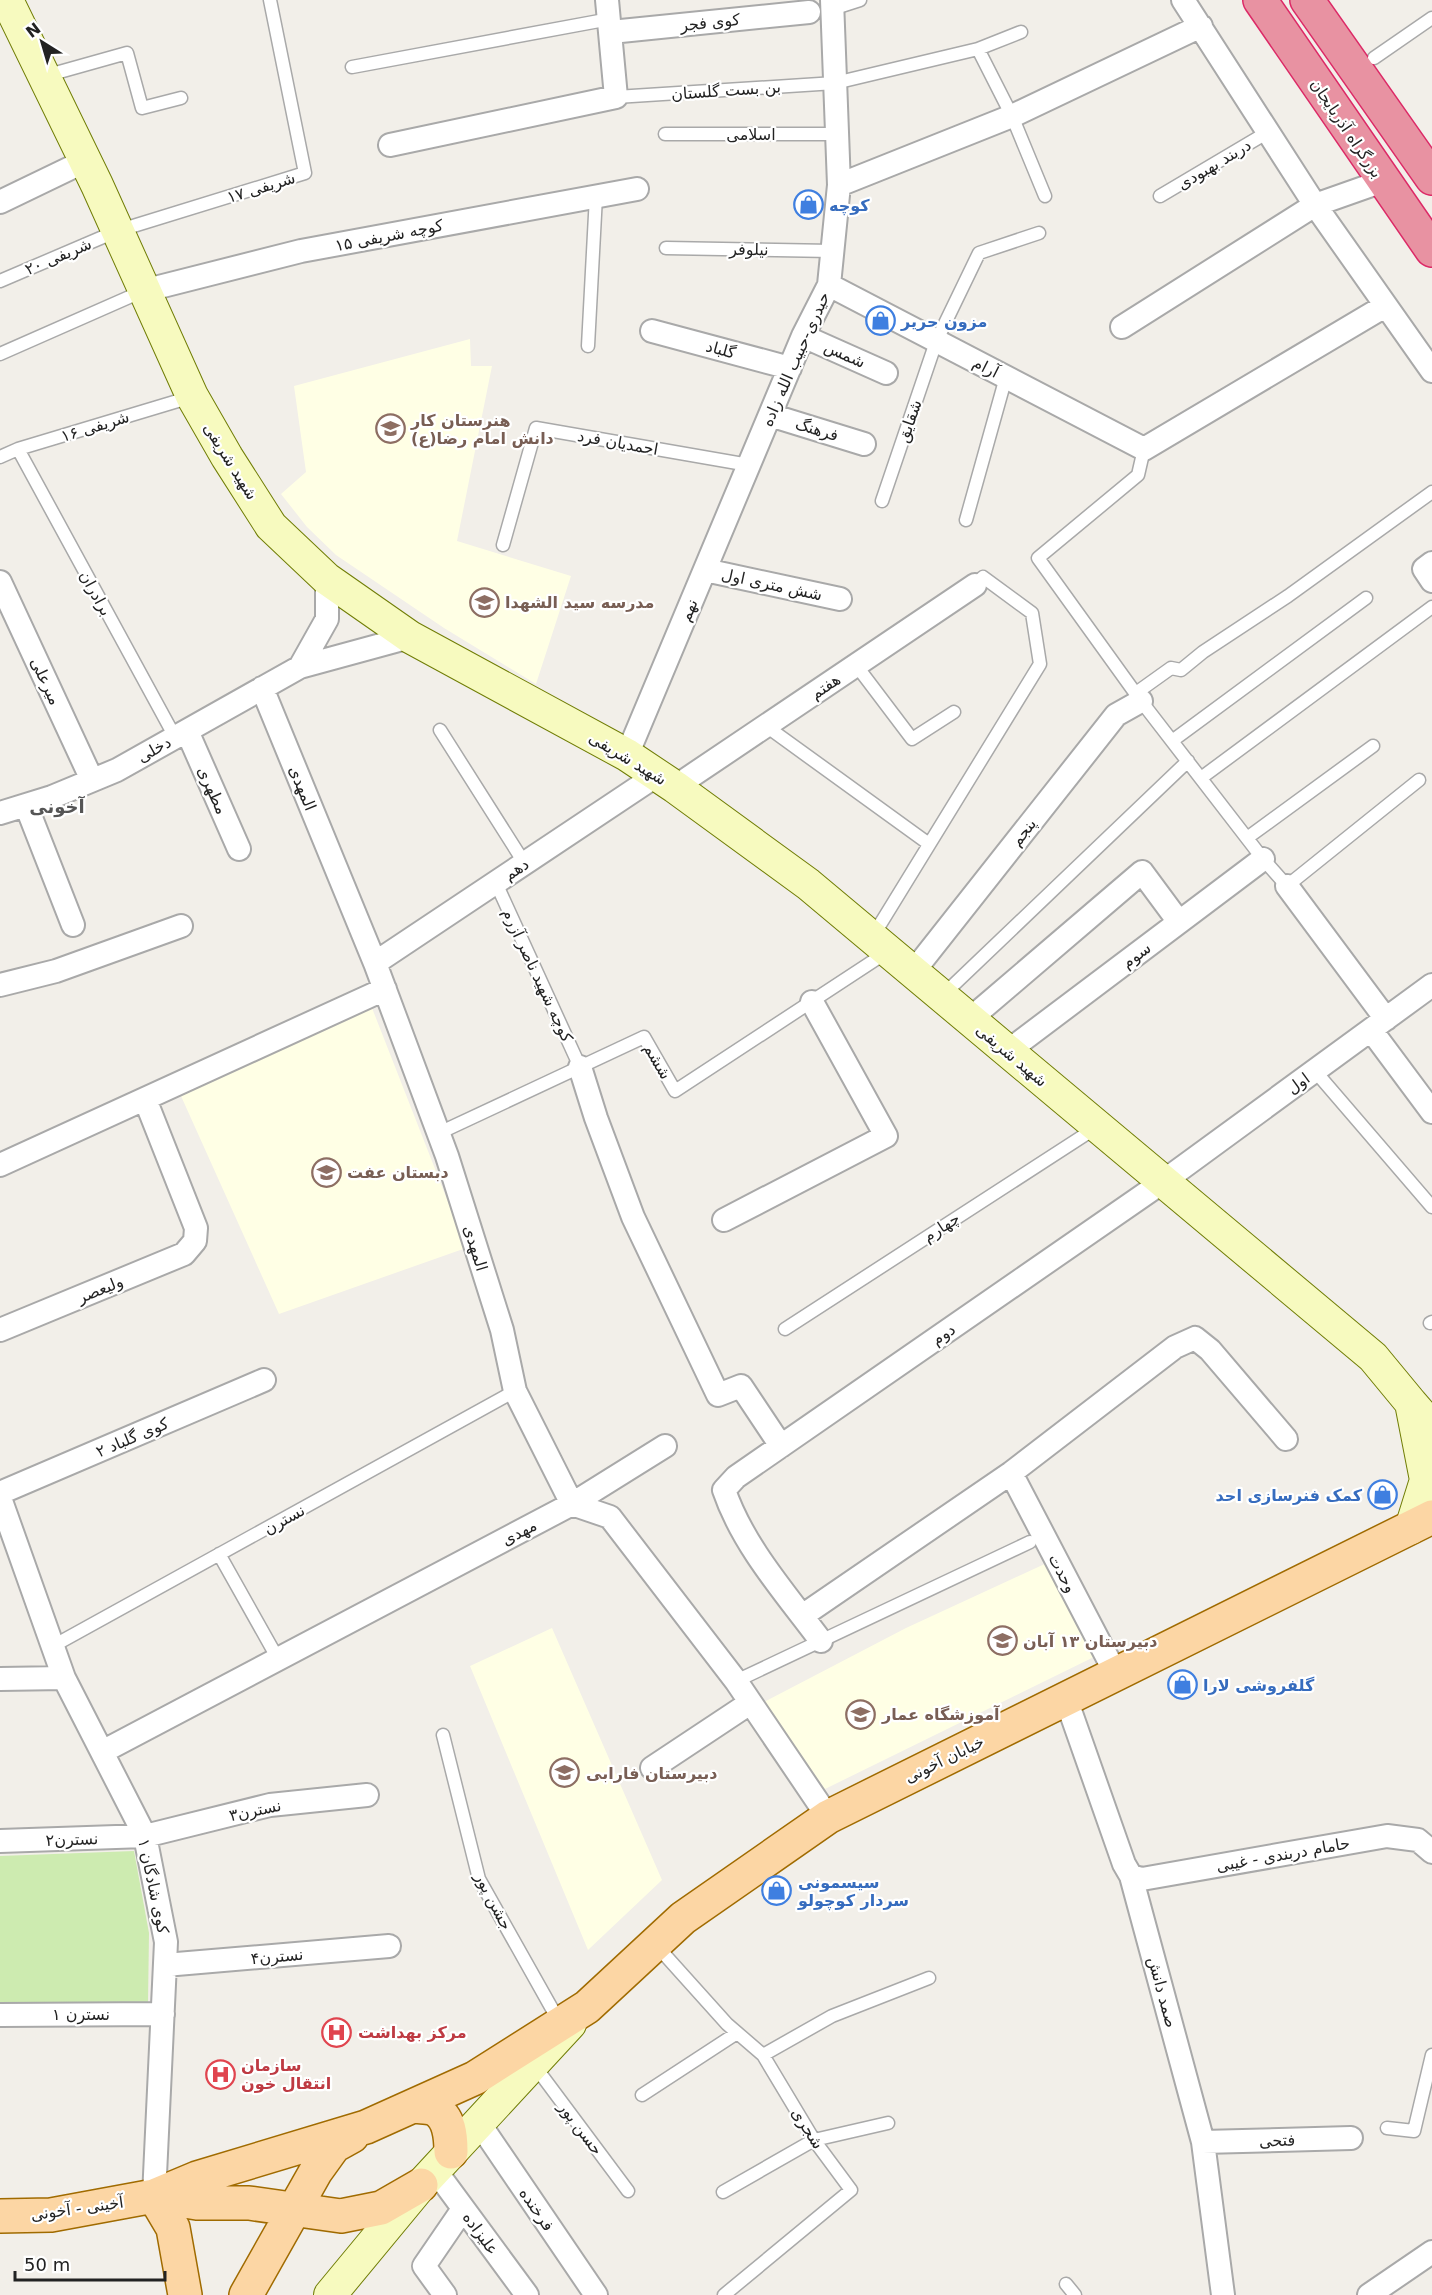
<svg xmlns="http://www.w3.org/2000/svg" width="1432" height="2295" viewBox="0 0 1432 2295" font-family="'DejaVu Sans',Cairo,sans-serif">
<style>
.education{fill:#ffffe5}
.grass{fill:#cdebb0}
.lines{fill:none;stroke-linecap:round;stroke-linejoin:round}
.lane-casing{stroke:#a9a9a9;stroke-width:15}
.street-casing{stroke:#a9a9a9;stroke-width:26}
.secondary-casing{stroke:#707d05;stroke-width:34}
.primary-casing{stroke:#a06b00;stroke-width:36}
.highway-casing{stroke:#dc2a67;stroke-width:36}
.lane{stroke:#fff;stroke-width:12}
.street{stroke:#fff;stroke-width:22}
.secondary{stroke:#f7fabf;stroke-width:32}
.primary{stroke:#fcd6a4;stroke-width:33}
.highway{stroke:#e892a2;stroke-width:33}
.labels{text-anchor:middle;stroke-width:4.5;stroke-linejoin:round;paint-order:stroke}
.street-label{font-size:16px;fill:#222;stroke:#fff}
.shop-label{font-size:16px;font-weight:bold;fill:#366cbe;stroke:#fff;text-anchor:start}
.education-label{font-size:16px;font-weight:bold;fill:#785e54;stroke:#fff;text-anchor:start}
.health-label{font-size:16px;font-weight:bold;fill:#be3a42;stroke:#fff;text-anchor:start}
.neighbourhood-label{font-size:18px;font-weight:bold;fill:#555;stroke:#fff}
</style>
<rect width="100%" height="100%" fill="#f2efe9"/>
<!-- education -->
<path class="education" d="M470,339L471,366H492L457,541L571,576L536,684L444,628L336,555L307,527L281,494L306,472L294,386Z
M372,1008L466,1248L279,1314L181,1096Z
M1049,1562L1098,1655L825,1789L764,1702L906,1628Z
M552,1628L662,1880L588,1950L470,1666Z"/>
<!-- grass -->
<path class="grass" d="M134,1851L149,1933L148,2003L0,2005V1856Z"/>
<g class="lines">
<defs>
<path id="lane" d="M832,9L860,0
M978,49L1012,116L1045,196
M1374,58L1432,18
M352,67L610,19
M45,76L127,53L142,108L181,98
M616,97L835,83L978,49L1021,32
M665,134H837
M1160,196L1268,132
M666,248L832,251
M0,281L117,231L305,173L270,0
M588,346L596,196
M0,354L143,291
M18,449L175,737
M1144,449L1138,475L1038,558L1141,701L1263,859L1287,886L1419,780
M0,457L18,449L191,397
M882,501L936,342L979,253L1039,233
M966,520L1006,377
M503,545L536,428L749,465
M856,665L912,739L954,712
M1136,693L1171,668L1181,670L1203,652L1288,596L1432,492
M766,726L929,844
M440,730L525,864
M1172,741L1366,598
M1201,778L1432,607
M1247,838L1373,746
M496,883L580,1067
M873,936L1040,664L1032,613L983,577L975,585
M943,995L1188,761
M1315,1071L1432,1207
M439,1133L644,1037L675,1091L887,952
M1430,1323L1432,1322
M785,1329L1097,1127
M219,1554L278,1659
M53,1646L515,1391
M736,1681L1030,1542
M443,1735L479,1879L560,2023
M656,1945L727,2024L763,2055L814,2140L851,2190L724,2295
M763,2055L832,2016L929,1978
M534,2065L628,2191
M642,2095L737,2033
M1387,2128L1414,2131L1432,2055
M723,2192L814,2140L888,2123
M1066,2284L1075,2295"/>
<path id="street" d="M1183,0L1315,205L1383,181
M611,32L809,12
M390,145L616,97L607,0
M839,185L1012,116L1201,26
M0,202L85,161
M829,285L1144,449L1385,306
M143,291L301,251L637,189
M1122,327L1315,205L1432,371
M652,331L790,368
M803,336L886,373
M770,415L864,444
M1432,563L1424,569L1432,581
M705,570L840,599
M0,582L92,780
M300,667L327,619V579
M262,688L375,963L447,1156L502,1330L515,1391L572,1504
M187,731L239,849
M627,755L803,336L829,285L839,185L832,0
M675,787L975,585
M26,805L73,925
M0,813L52,797L117,770L300,667L410,637
M1287,886L1386,1019
M375,963L657,775
M913,972L1116,715L1141,701
M0,985L56,971L181,926
M970,1019L1142,872L1179,922
M1371,1030L1432,1112
M1008,1051L1263,859
M580,1067L596,1118L633,1217L718,1395L741,1386L781,1446
M0,1165L385,989
M724,1220L886,1136L812,1002
M0,1330L184,1254L195,1241L196,1228L145,1099
M1011,1473L1116,1674
M0,1493L264,1380
M0,1498L64,1678L145,1836L166,1942L154,2196
M572,1504L610,1517L736,1681L828,1817
M802,1616L1011,1473L1175,1347L1195,1338L1210,1350L1286,1439
M821,1641C786,1594 743,1546 724,1490L736,1477L1164,1181L1432,985
M0,1679L64,1678
M1066,1699L1124,1864L1131,1876L1203,2142L1223,2295
M102,1752L572,1504L665,1446
M652,1768L750,1703
M0,1841L145,1836L270,1805L367,1795
M1131,1876L1142,1879L1387,1836L1418,1840L1432,1852
M165,1965L389,1946
M0,2015L163,2014
M479,2123L596,2295
M1203,2142L1351,2138
M435,2170L527,2295
M445,2295L424,2266L463,2209
M1369,2295L1432,2252"/>
<path id="secondary" d="M7,0L97,185L192,396L227,457L271,526L327,579L410,637L627,755L675,787L808,884L1373,1357L1411,1403
M1411,1528L1426,1480L1411,1403L1432,1427
M330,2295L421,2185L570,2024"/>
<path id="primary" d="M414,2106C420,2107 429,2107 434,2109C450,2117 451,2137 451,2152
M154,2196L197,2203H249L341,2216L381,2208L421,2185
M154,2196L173,2228L185,2295
M0,2216L51,2215L154,2196L197,2178L366,2127L475,2078L587,2007L683,1918L828,1817L1432,1517
M246,2295L316,2171L334,2146L352,2136"/>
<path id="highway" d="M1260,0L1432,250
M1307,0L1432,178"/>
</defs>
<!-- lane casing -->
<use href="#lane" class="lane-casing"/>
<!-- street casing -->
<use href="#street" class="street-casing"/>
<!-- secondary casing -->
<use href="#secondary" class="secondary-casing"/>
<!-- primary casing -->
<use href="#primary" class="primary-casing"/>
<!-- highway casing -->
<use href="#highway" class="highway-casing"/>
<!-- lane -->
<use href="#lane" class="lane"/>
<!-- street -->
<use href="#street" class="street"/>
<!-- secondary -->
<use href="#secondary" class="secondary"/>
<!-- primary -->
<use href="#primary" class="primary"/>
<!-- highway -->
<use href="#highway" class="highway"/>
</g>
<!-- icons -->
<defs>
<symbol id="shop-ring" viewBox="-11 -11 22 22"><circle r="9.5" fill="#fff" stroke="#3f7fe0" stroke-width="1.5"/><path d="M-5-2.5h2.3a2.7 3.5 0 0 1 5.4 0H5L5.5 6h-11ZM-1.5-2.5h3a1.5 2.3 0 0 0-3 0Z" fill="#3f7fe0"/></symbol>
<symbol id="school-ring" viewBox="-11 -11 22 22"><circle r="9.5" fill="#fff" stroke="#8d6e63" stroke-width="1.5"/><path d="M0-5L7-2L0 1L-7-2ZM-4 1L0 2.5L4 1V4Q0 6-4 4Z" fill="#8d6e63"/></symbol>
<symbol id="hospital-ring" viewBox="-11 -11 22 22"><circle r="9.5" fill="#fff" stroke="#e0444e" stroke-width="1.5"/><path d="M-5-5h3v3.5h4V-5h3V5h-3V1.5h-4V5h-3Z" fill="#e0444e"/></symbol>
</defs>
<g fill-rule="evenodd">
<use href="#shop-ring" x="792" y="188" width="33" height="33"/>
<use href="#shop-ring" x="864" y="304" width="33" height="33"/>
<use href="#school-ring" x="374" y="412" width="33" height="33"/>
<use href="#school-ring" x="468" y="586" width="33" height="33"/>
<use href="#school-ring" x="310" y="1156" width="33" height="33"/>
<use href="#shop-ring" x="1366" y="1478" width="33" height="33"/>
<use href="#school-ring" x="986" y="1624" width="33" height="33"/>
<use href="#shop-ring" x="1166" y="1668" width="33" height="33"/>
<use href="#school-ring" x="844" y="1698" width="33" height="33"/>
<use href="#school-ring" x="548" y="1756" width="33" height="33"/>
<use href="#shop-ring" x="760" y="1874" width="33" height="33"/>
<use href="#hospital-ring" x="320" y="2016" width="33" height="33"/>
<use href="#hospital-ring" x="204" y="2058" width="33" height="33"/>
</g>
<g class="labels">
<!-- street labels -->
<g class="street-label">
<text transform="translate(710 22) rotate(-6)" y="6">کوی فجر</text>
<text transform="translate(726 90) rotate(-4)" y="6">بن بست گلستان</text>
<text transform="translate(1347 128) rotate(56)" y="6">بزرگراه آذربایجان</text>
<text x="751" y="140">اسلامی</text>
<text transform="translate(1214 164) rotate(-31)" y="6">دربند بهبودی</text>
<text transform="translate(261 187) rotate(-17)" y="6">شریفی ۱۷</text>
<text transform="translate(389 235) rotate(-11)" y="6">کوچه شریفی ۱۵</text>
<text transform="translate(749 249) rotate(1)" y="6">نیلوفر</text>
<text transform="translate(58 256) rotate(-23)" y="6">شریفی ۲۰</text>
<text transform="translate(721 349) rotate(15)" y="6">گلباد</text>
<text transform="translate(845 354) rotate(24)" y="6">شمس</text>
<text transform="translate(795 359) rotate(-66)" y="6">حیدری-حبیب الله زاده</text>
<text transform="translate(986 367) rotate(27)" y="6">آرام</text>
<text transform="translate(909 421) rotate(-71)" y="6">شقایق</text>
<text transform="translate(95 426) rotate(-17)" y="6">شریفی ۱۶</text>
<text transform="translate(817 429) rotate(17)" y="6">فرهنگ</text>
<text transform="translate(618 442) rotate(10)" y="6">احمدیان فرد</text>
<text transform="translate(231 461) rotate(58)" y="6">شهید شریفی</text>
<text transform="translate(772 584) rotate(12)" y="6">شش متری اول</text>
<text transform="translate(96 593) rotate(61)" y="6">برادران</text>
<text transform="translate(688 610) rotate(-67)" y="6">نهم</text>
<text transform="translate(46 681) rotate(65)" y="6">میرعلی</text>
<text transform="translate(825 686) rotate(-34)" y="6">هفتم</text>
<text transform="translate(154 749) rotate(-29)" y="6">دخلی</text>
<text transform="translate(628 758) rotate(31)" y="6">شهید شریفی</text>
<text transform="translate(303 788) rotate(68)" y="6">المهدی</text>
<text transform="translate(213 790) rotate(66)" y="6">مطهری</text>
<text transform="translate(1023 832) rotate(-52)" y="6">پنجم</text>
<text transform="translate(516 869) rotate(-34)" y="6">دهم</text>
<text transform="translate(1136 955) rotate(-37)" y="6">سوم</text>
<text transform="translate(538 975) rotate(65)" y="6">کوچه شهید ناصر آزرم</text>
<text transform="translate(1012 1055) rotate(40)" y="6">شهید شریفی</text>
<text transform="translate(658 1061) rotate(60)" y="6">ششم</text>
<text transform="translate(1298 1083) rotate(-36)" y="6">اول</text>
<text transform="translate(941 1227) rotate(-33)" y="6">چهارم</text>
<text transform="translate(476 1248) rotate(73)" y="6">المهدی</text>
<text transform="translate(100 1289) rotate(-22)" y="6">ولیعصر</text>
<text transform="translate(943 1334) rotate(-35)" y="6">دوم</text>
<text transform="translate(132 1437) rotate(-23)" y="6">کوی گلباد ۲</text>
<text transform="translate(284 1519) rotate(-29)" y="6">نسترن</text>
<text transform="translate(519 1532) rotate(-28)" y="6">مهدی</text>
<text transform="translate(1063 1573) rotate(62)" y="6">وحدت</text>
<text transform="translate(944 1759) rotate(-26)" y="6">خیابان آخونی</text>
<text transform="translate(255 1810) rotate(-12)" y="6">نسترن۳</text>
<text transform="translate(72 1839) rotate(-2)" y="6">نسترن۲</text>
<text transform="translate(1283 1854) rotate(-10)" y="6">حامام دربندی - غیبی</text>
<text transform="translate(154 1886) rotate(78)" y="6">کوی شادگان ۱</text>
<text transform="translate(494 1901) rotate(63)" y="6">جشن پور</text>
<text transform="translate(277 1956) rotate(-5)" y="6">نسترن۴</text>
<text transform="translate(1163 1992) rotate(75)" y="6">صمد دانش</text>
<text x="81" y="2020">نسترن ۱</text>
<text transform="translate(581 2128) rotate(53)" y="6">حسن پور</text>
<text transform="translate(808 2128) rotate(57)" y="6">شجری</text>
<text transform="translate(1277 2140) rotate(-2)" y="6">فتحی</text>
<text transform="translate(77 2208) rotate(-8)" y="6">آخینی - آخونی</text>
<text transform="translate(537 2209) rotate(56)" y="6">فرخنده</text>
<text transform="translate(481 2233) rotate(54)" y="6">علیزاده</text>
</g>
<!-- shop labels -->
<g class="shop-label">
<text x="829" y="211">کوچه</text>
<text x="901" y="327">مزون حریر</text>
<text x="1362" y="1501" text-anchor="end">کمک فنرسازی احد</text>
<text x="1203" y="1691">گلفروشی لارا</text>
<text x="798" y="1888">سیسمونی<tspan x="798" dy="18">سردار کوچولو</tspan></text>
</g>
<!-- education labels -->
<g class="education-label">
<text x="411" y="426">هنرستان کار<tspan x="411" dy="18">دانش امام رضا(ع)</tspan></text>
<text x="505" y="608">مدرسه سید الشهدا</text>
<text x="347" y="1178">دبستان عفت</text>
<text x="1023" y="1647">دبیرستان ۱۳ آبان</text>
<text x="882" y="1720">آموزشگاه عمار</text>
<text x="586" y="1779">دبیرستان فارابی</text>
</g>
<!-- health labels -->
<g class="health-label">
<text x="358" y="2038">مرکز بهداشت</text>
<text x="241" y="2071">سازمان<tspan x="241" dy="18">انتقال خون</tspan></text>
</g>
<!-- neighbourhood labels -->
<g class="neighbourhood-label">
<text x="57" y="813">آخونی</text>
</g>
</g>
<!-- north arrow -->
<g transform="translate(42 42) rotate(323)" stroke="#ffffff" stroke-width="4.5" paint-order="stroke">
<path d="M0-4.5L10 22L0 15L-10 22Z" fill="#222222"/>
<text y="-9" font-size="16" font-weight="bold" text-anchor="middle" fill="#222222">N</text>
</g>
<!-- scale -->
<path d="M15 2271v9h150v-9" fill="none" stroke="#222222" stroke-width="3"/>
<text x="24" y="2271" font-size="18" fill="#222222" stroke="#ffffff" stroke-width="4.5" paint-order="stroke">50 m</text>
</svg>
